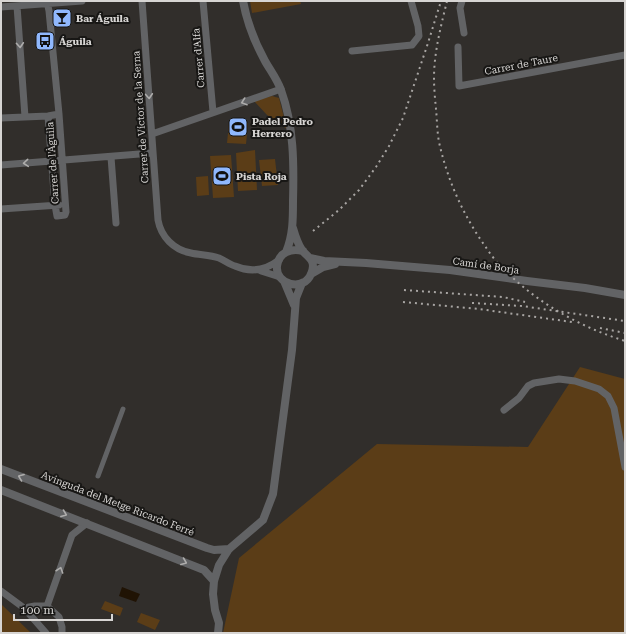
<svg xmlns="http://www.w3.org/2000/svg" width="626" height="634" viewBox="0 0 626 634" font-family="'Roboto Serif',serif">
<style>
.green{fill:#5b3d17}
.water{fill:#201304}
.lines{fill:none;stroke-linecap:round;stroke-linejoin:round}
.pedestrian{stroke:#626365;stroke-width:5}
.minor{stroke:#626365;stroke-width:7}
.tertiary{stroke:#626365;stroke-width:8}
.rail{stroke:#a8a5a3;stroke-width:2;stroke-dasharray:2 4;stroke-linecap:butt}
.oneway{stroke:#aeadac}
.labels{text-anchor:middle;stroke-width:4;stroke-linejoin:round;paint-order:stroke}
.poi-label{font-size:10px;font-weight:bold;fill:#d7d5d3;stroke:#181715;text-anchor:start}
.street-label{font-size:10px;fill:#d7d5d3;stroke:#181715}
</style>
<rect width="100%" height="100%" fill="#312e2b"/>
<!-- green -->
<path class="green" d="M250,1H300L301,4L252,13Z
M272,96L279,98L287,129L267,115L254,101Z
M229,122L248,123L247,133L228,131Z
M228,133L247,134L246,144L227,143Z
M255,150L257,190L238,191L236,153Z
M231,155L234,197L213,198L210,156Z
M275,159L278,185L262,186L259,160Z
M208,176L209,195L197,196L196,177Z
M580,367L625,379V633H223L239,558L377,444L528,447Z
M105,601L123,608L120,616L101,609Z
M1,604L30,632L31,633H1Z
M141,613L160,620L155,630L137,622Z"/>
<!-- water -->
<path class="water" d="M122,587L140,594L136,602L119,596Z"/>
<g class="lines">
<!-- pedestrian -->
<path class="pedestrian" d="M98,476L123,409"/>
<!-- minor -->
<path class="minor" d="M47,1L49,11L59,114L66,212L65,215L57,216L55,205L48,116
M142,1L158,220C161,237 174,250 191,253C200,255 210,255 219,258C224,260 229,264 235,266C251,273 266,270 279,260
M203,1L213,112
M462,1L460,8L464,33
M17,6L25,117
M1,7L82,1
M458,47L459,86L625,55
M352,51L412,45L419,36L418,26L411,1
M1,118L48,116L59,114
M152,134L281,89
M111,157L116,223
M1,165L152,153
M1,209L59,205
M261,271L280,277
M504,410L519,398L528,386L534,383L559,379L575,381L599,389L608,396L614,408L625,467
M1,591L24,608L46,633
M47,606L72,535L87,523
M24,608L35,606H47L59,617L62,627V633"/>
<!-- tertiary -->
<path class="tertiary" d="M243,1C247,23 254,41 265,61C270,70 277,79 281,90C294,126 294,164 293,201C293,219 293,236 286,252
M293,228C295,235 298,244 302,250C308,258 317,260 311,274C304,292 275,285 277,266C279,252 291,248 303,251
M310,258L324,261L366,263L450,270L527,281L585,288L625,295
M311,274L323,267L335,264
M284,281L294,305
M1,469L207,548L214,550L229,549
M1,490L204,570L214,581
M218,633L219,623L215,610L213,594L214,581L219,565L229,549L263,520L273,494L292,350L296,298L302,283"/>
<!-- rail -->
<path class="rail" d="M447,1C441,26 434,52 434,78C434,88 435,99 436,109C437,119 437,131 439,142C447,179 463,215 485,246C489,252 493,258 498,263C532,300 577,326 625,341
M313,231L339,210L359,190L376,167L389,146L403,118L428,43L441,1
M404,290L503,297L525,302
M403,302L479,309L572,322
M472,303L522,306L625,321
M600,328L625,333"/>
</g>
<!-- one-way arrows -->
<defs><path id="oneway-chevron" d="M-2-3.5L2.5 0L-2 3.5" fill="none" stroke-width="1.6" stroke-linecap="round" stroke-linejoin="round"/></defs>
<g class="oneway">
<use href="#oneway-chevron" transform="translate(20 45) rotate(86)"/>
<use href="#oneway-chevron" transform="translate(149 96) rotate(86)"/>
<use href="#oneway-chevron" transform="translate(244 102) rotate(161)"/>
<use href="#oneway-chevron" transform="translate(26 163) rotate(175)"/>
<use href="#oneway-chevron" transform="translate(21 477) rotate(-159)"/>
<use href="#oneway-chevron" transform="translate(64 514) rotate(21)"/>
<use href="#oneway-chevron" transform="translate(184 562) rotate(22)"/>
<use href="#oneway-chevron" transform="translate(60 570) rotate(-71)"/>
</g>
<!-- icons -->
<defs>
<symbol id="bar-square" viewBox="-11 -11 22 22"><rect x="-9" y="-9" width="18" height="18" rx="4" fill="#90b8fd" stroke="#181715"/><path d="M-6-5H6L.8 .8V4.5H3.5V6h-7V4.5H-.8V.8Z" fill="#111"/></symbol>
<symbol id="bus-square" viewBox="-11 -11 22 22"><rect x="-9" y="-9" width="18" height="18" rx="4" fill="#90b8fd" stroke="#181715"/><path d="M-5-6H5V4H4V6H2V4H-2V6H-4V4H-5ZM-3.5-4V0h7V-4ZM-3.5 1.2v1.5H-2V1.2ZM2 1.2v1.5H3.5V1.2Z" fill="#111"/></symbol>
<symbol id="stadium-square" viewBox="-11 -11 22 22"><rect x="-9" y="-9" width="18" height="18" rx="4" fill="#90b8fd" stroke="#181715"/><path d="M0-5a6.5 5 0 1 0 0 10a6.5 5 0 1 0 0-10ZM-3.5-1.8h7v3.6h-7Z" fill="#111"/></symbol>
</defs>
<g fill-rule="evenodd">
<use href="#bar-square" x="51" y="7" width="22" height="22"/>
<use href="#bus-square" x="34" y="30" width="22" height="22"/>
<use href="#stadium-square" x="227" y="116" width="22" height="22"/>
<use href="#stadium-square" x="211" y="165" width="22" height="22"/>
</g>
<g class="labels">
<!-- poi labels -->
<g class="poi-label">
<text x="76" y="22">Bar Águila</text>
<text x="59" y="45">Águila</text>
<text x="252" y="125">Padel Pedro<tspan x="252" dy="12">Herrero</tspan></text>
<text x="236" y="180">Pista Roja</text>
</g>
<!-- street labels -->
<g class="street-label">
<text transform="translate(198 58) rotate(-95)" y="4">Carrer d'Alfa</text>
<text transform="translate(521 64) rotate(-11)" y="4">Carrer de Taure</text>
<text transform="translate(140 117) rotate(-94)" y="4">Carrer de Víctor de la Serna</text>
<text transform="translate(52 163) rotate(-94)" y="4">Carrer de l'Àguila</text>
<text transform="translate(486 265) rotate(8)" y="4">Camí de Borja</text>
<text transform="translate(118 503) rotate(21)" y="4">Avinguda del Metge Ricardo Ferré</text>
</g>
</g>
<!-- border -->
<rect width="626" height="634" fill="none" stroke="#d7d5d3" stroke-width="4"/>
<!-- scale -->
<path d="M14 614v6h98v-6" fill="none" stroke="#d7d5d3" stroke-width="2"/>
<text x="20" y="614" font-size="12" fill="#d7d5d3" stroke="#181715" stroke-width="3" paint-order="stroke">100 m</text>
</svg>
